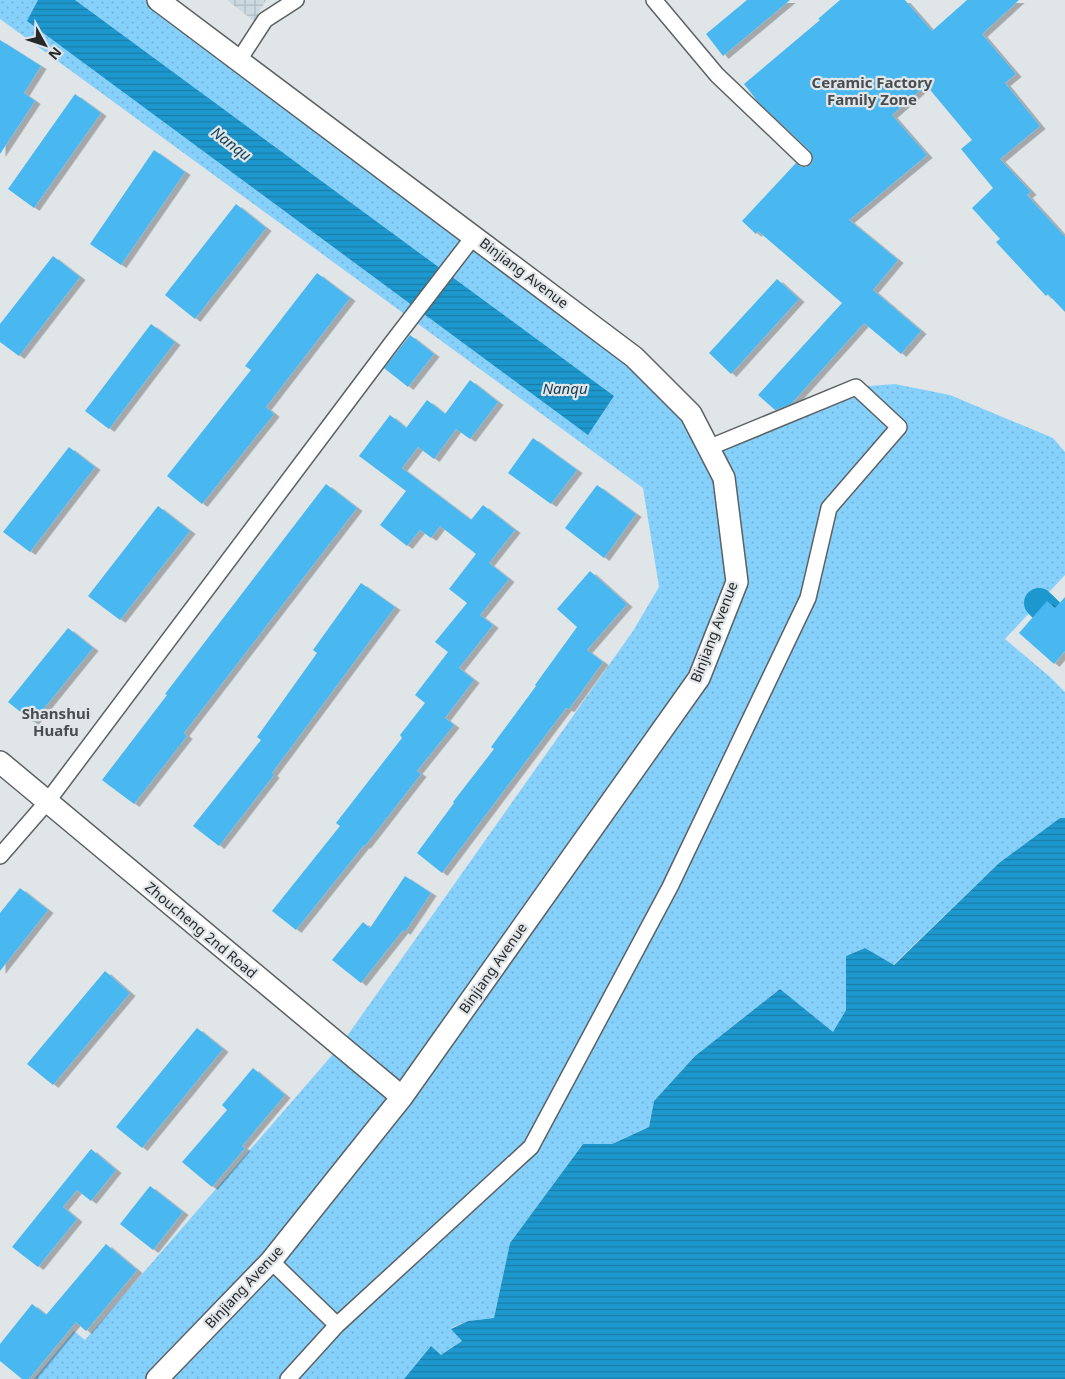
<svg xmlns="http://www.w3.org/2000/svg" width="1065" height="1379" viewBox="0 0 1065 1379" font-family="'Noto Sans',sans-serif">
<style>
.industrial{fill:url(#industrial-grid)}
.grass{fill:url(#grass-dots)}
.water{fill:url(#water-rules)}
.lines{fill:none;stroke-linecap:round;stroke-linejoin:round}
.river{stroke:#1d98ce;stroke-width:30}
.building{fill:#49b8f0;filter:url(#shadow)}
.street-casing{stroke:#5c6163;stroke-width:18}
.secondary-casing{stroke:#5c6163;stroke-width:24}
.street{stroke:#fff;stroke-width:15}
.secondary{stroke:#fff;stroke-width:21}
.labels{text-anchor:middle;stroke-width:4.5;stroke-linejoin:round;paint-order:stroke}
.street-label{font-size:14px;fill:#27282a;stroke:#e0e5e8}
.neighbourhood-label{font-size:15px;font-weight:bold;fill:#484d4f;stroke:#e0e5e8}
.water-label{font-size:15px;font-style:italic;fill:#103f56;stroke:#e0e5e8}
</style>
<defs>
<pattern id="industrial-grid" width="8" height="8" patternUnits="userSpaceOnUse" patternTransform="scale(1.25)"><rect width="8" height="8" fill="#cdd9e0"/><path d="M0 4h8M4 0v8" fill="none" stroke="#b0bac0"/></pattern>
<pattern id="grass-dots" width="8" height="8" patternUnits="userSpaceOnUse" patternTransform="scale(1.25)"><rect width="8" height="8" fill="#86d1fc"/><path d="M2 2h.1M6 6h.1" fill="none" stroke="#74b3d8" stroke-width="1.8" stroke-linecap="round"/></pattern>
<pattern id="water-rules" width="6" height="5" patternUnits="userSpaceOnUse" patternTransform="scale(1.25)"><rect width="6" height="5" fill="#1d98ce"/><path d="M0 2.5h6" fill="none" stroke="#1a7ca7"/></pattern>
<filter id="shadow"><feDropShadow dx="5.5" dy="3" stdDeviation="0" flood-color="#0004"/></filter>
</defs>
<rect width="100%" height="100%" fill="#e0e5e8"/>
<!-- industrial -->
<path class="industrial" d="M227,0H266L254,21Z"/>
<!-- grass -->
<path class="grass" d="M0,0H158L634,357L708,448L856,387L895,384L950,395L1053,438L1065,452V575L1005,639L1049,676L1065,692V818H1060L999,863L893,965L865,948L846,956V1010L833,1033L780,989L695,1056L654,1101L649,1127L612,1144H583L510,1243L494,1318L468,1321L451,1328L462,1341L441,1356L431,1346L404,1379H34L74,1331L85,1340L340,1046L633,631L659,587L643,488L0,19Z"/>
<!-- water -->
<path class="water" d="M38,0H75L614,396L588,435L27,21Z
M1060,818H1065V1379H404L431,1346L441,1355L462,1341L451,1329L468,1321L494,1318L510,1243L583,1144H612L649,1127L654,1101L695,1056L780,989L833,1032L846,1010V956L865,948L894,965L999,863Z"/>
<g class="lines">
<!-- river -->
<path class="river" d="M1039,603L1065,628"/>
</g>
<!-- building -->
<path class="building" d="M747,0H790L723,56L706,34Z
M840,0H905L932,31L967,0H1019L982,34L1016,74L1005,83L1040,126L1000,159L1031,192L1027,195L1065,237V312L1048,294L1046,296L996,242L1000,239L972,208L993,188L961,149L972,140L926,85L892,115L927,155L849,220L898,260L873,290L921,331L901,354L864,323L791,404L775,410L758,395L842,303L758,231L756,234L742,221L796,163L801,167H806L811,164L813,160L810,151L758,102L744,84L820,20L818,19Z
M0,40L41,66L24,93L35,101L0,154Z
M75,94L101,113L34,208L8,189Z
M154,150L185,172L121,265L90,244Z
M236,204L266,228L195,319L165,295Z
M53,256L80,277L19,356L0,342V324Z
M317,273L350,298L266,407L274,414L202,504L167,476L251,370L245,366Z
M777,279L799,299L731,374L709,353Z
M151,324L175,342L109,429L85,411Z
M410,335L434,354L408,387L384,368Z
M470,380L498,402L470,439L456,429L434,459L418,447L402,468L471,520L483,505L515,530L489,563L509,579L480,615L493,625L459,668L474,680L445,718L454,725L417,771L421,774L365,846L364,845L296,930L272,911L340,826L336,823L402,738L400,735L425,703L415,695L448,652L435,642L467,603L449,589L476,554L440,526L431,538L420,530L407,546L380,525L406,491L359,456L390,415L406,428L427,400L445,414Z
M533,438L577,470L551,504L508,473Z
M69,447L95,467L30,552L3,532Z
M326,484L357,508L184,733L187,736L134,804L102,780L167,695L165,694Z
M597,485L636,514L604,558L565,528Z
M158,506L190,531L120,620L88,596Z
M590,571L627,604L587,650L603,662L569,709L566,708L442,873L417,853L454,803L453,802L494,749L491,747L536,686L535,685L577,627L557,609Z
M361,583L395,607L272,773L274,775L219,846L193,826L261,740L257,737L317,653L313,650Z
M1065,597V651L1054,664L1019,633L1047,601L1055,608Z
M68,628L93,648L33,722L8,702Z
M405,876L431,893L405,932L403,930L361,983L332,960L363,922L370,928Z
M20,888L48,910L0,971V913Z
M105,971L130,993L53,1085L27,1064Z
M197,1028L223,1049L142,1148L116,1127Z
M253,1068L285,1095L242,1146L245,1148L212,1187L182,1162L227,1110L222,1105Z
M91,1149L116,1170L91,1201L77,1190L63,1207L77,1219L38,1267L12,1247Z
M150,1186L183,1212L153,1250L120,1224Z
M106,1244L137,1270L86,1331L76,1322L29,1379H22L0,1361V1344L32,1304L46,1315Z"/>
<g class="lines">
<defs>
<path id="street" d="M654,0L717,75L804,158
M239,60L265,20L296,0
M0,856L47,802L391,344L474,236
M271,1261L337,1325L288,1379
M337,1325L531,1147L670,887L808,598L829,508L899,427L856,387L708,448"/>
<path id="secondary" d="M0,762L402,1097
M157,1379L271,1261L402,1097L699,678L737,582L724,478L691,414L634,357L158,0"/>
</defs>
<!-- street casing -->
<use href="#street" class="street-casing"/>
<!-- secondary casing -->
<use href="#secondary" class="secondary-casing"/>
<!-- street -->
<use href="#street" class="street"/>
<!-- secondary -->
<use href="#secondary" class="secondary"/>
</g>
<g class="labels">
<!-- street labels -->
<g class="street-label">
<text transform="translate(524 273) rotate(37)" y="5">Binjiang Avenue</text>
<text transform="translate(714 632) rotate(-69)" y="5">Binjiang Avenue</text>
<text transform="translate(201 930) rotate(40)" y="5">Zhoucheng 2nd Road</text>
<text transform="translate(493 968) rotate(-55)" y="5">Binjiang Avenue</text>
<text transform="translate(244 1287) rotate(-47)" y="5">Binjiang Avenue</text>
</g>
<!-- neighbourhood labels -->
<g class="neighbourhood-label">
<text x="872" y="88">Ceramic Factory<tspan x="872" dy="17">Family Zone</tspan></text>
<text x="56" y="719">Shanshui<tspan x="56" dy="17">Huafu</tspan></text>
</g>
<!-- water labels -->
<g class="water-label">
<text transform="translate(231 144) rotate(37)" y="5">Nanqu</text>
<text x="565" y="394">Nanqu</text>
</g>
</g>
<!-- north arrow -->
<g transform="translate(45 45) rotate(130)" stroke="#e0e5e8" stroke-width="4" paint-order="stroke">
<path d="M0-4L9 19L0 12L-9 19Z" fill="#27282a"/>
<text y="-8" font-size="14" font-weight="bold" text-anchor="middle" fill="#27282a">N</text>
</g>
</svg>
